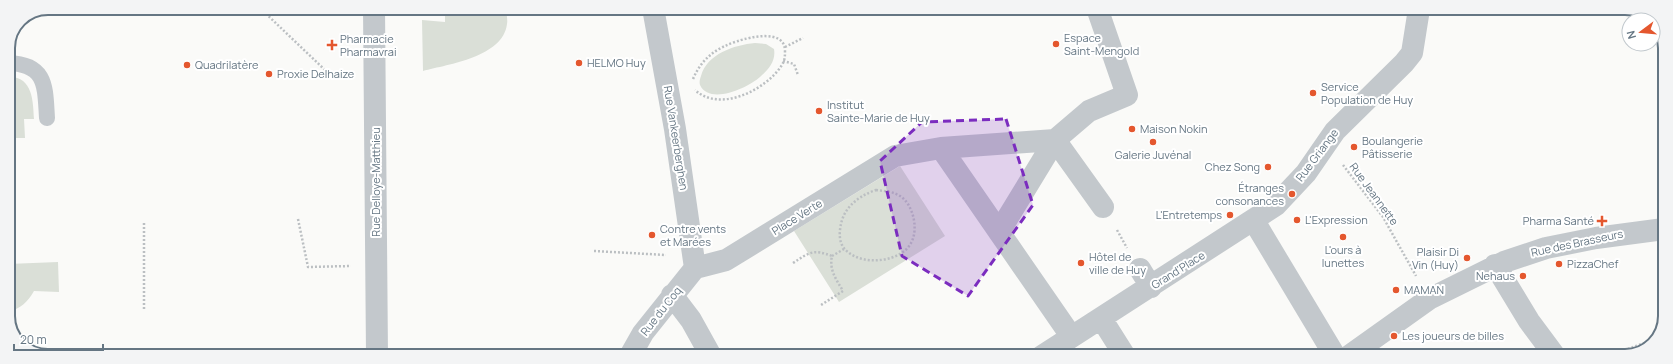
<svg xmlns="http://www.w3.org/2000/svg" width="1673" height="364" viewBox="0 0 1673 364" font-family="Manrope,sans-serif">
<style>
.green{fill:#dadfd7}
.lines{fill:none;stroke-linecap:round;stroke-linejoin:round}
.path{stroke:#bbbfc2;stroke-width:2.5;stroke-dasharray:2 2;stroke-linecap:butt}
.lane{stroke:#c3c8cc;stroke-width:16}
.street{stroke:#c3c8cc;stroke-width:22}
.marked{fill:#7b2cbf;fill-opacity:0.2;stroke:#7b2cbf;stroke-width:3;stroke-dasharray:8 5;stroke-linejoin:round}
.poi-dot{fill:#e4572e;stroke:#fff;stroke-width:1.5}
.labels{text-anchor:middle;stroke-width:4;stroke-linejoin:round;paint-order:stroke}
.poi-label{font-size:11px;fill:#657683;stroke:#fff;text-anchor:start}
.street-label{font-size:11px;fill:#657683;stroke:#fff}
.rim{fill:none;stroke:#657683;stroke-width:2}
</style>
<rect width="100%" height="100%" fill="#fafaf8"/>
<!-- green -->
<path class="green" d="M445,8H506C506,13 508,19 507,24C503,57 449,64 423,71L422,20L445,22Z
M755,43L766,44L774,49C776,61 769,69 760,77C749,87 710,106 700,85C699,82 700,79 701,76C707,54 734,45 755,43Z
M8,77C33,76 33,101 34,119H24L25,138H8Z
M900,166L945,236L839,302L794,231Z
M58,262L59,292L34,291C27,303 21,308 8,312V264Z"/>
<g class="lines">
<!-- path -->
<path class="path" d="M237,8H241
M260,8L325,70
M785,47L803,38
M783,61L794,64L798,75
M693,79C702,58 716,48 738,41C750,37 784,29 785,50C785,56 785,60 782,65C766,90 720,113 695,90
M1343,165L1383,217L1416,276
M876,190C884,191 892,191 900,196C913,204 919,229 911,243C901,262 864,266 848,252C841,247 839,239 840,230C842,209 856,197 876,190Z
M298,219L308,267L351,266
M1117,230L1127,248
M594,251L666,255
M832,256L844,249
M793,263C810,252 813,249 832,256C829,270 836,279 843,291L821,305
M144,309V223
M1609,356L1655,339"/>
<!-- lane -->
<path class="lane" d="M8,63C47,64 45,87 47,118"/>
<!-- street -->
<path class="street" d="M374,8L377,355
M653,8L675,129L695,268
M941,148L1071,336
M1254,221L1335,356
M999,232L1055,140L1089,111L1127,95L1097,8
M1495,265L1529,321L1555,356
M695,268L726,260L895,156L941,148L1055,140L1103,207
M1140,269L1151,287
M672,295L691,320L711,356
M1101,318L1125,356
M630,356L643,333L695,268
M1042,356L1276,205L1306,173L1335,131L1404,63L1412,53L1419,9
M1349,356L1429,299L1504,262L1546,248L1596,238L1664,229"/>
</g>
<!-- marked area -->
<path class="marked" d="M1006,119L1033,205L968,296L902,256L880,161L922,122Z"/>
<!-- markers -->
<g class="poi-dot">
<circle cx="1056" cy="44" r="4"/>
<path d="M330 39h4v4h4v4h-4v4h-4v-4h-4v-4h4z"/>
<circle cx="579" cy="63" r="4"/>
<circle cx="187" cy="65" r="4"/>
<circle cx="269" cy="74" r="4"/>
<circle cx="1313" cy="93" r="4"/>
<circle cx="819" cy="111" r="4"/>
<circle cx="1132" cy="129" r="4"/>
<circle cx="1153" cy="142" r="4"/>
<circle cx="1354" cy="147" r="4"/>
<circle cx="1268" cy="167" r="4"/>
<circle cx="1292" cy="194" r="4"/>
<circle cx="1230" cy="215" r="4"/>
<circle cx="1297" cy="220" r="4"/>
<path d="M1600 215h4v4h4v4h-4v4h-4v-4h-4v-4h4z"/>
<circle cx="652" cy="235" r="4"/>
<circle cx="1343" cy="237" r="4"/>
<circle cx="1467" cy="258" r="4"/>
<circle cx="1081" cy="263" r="4"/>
<circle cx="1559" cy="264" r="4"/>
<circle cx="1523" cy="276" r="4"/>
<circle cx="1396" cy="290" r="4"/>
<circle cx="1394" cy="336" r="4"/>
</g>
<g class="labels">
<!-- poi labels -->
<g class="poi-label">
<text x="1064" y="42">Espace<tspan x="1064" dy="13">Saint-Mengold</tspan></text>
<text x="340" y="43">Pharmacie<tspan x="340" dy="13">Pharmavrai</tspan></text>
<text x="587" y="67">HELMO Huy</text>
<text x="195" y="69">Quadrilatère</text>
<text x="277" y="78">Proxie Delhaize</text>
<text x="1321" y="91">Service<tspan x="1321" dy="13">Population de Huy</tspan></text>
<text x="827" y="109">Institut<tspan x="827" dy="13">Sainte-Marie de Huy</tspan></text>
<text x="1140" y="133">Maison Nokin</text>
<text x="1362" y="145">Boulangerie<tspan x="1362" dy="13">Pâtisserie</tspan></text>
<text x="1153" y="159" text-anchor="middle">Galerie Juvénal</text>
<text x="1260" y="171" text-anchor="end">Chez Song</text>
<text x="1284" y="192" text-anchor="end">Étranges<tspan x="1284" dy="13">consonances</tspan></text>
<text x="1222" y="219" text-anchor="end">L'Entretemps</text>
<text x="1305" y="224">L'Expression</text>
<text x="1594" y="225" text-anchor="end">Pharma Santé</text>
<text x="660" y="233">Contre vents<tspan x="660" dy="13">et Marées</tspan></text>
<text x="1343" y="254" text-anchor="middle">L'ours à<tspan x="1343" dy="13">lunettes</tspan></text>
<text x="1459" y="256" text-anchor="end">Plaisir Di<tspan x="1459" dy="13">Vin (Huy)</tspan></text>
<text x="1089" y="261">Hôtel de<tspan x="1089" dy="13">ville de Huy</tspan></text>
<text x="1567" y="268">PizzaChef</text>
<text x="1515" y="280" text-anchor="end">Nehaus</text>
<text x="1404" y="294">MAMAN</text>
<text x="1402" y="340">Les joueurs de billes</text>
</g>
<!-- street labels -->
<g class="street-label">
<text transform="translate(676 138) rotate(81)" y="4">Rue Vankeerberghen</text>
<text transform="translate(1317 155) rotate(-53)" y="4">Rue Griange</text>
<text transform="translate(376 182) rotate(-90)" y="4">Rue Delloye-Matthieu</text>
<text transform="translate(1374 194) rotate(54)" y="4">Rue Jeannette</text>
<text transform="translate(797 217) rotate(-32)" y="4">Place Verte</text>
<text transform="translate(1577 243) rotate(-12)" y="4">Rue des Brasseurs</text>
<text transform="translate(1178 270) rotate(-32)" y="4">Grand'Place</text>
<text transform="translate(661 311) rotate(-52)" y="4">Rue du Coq</text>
</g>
</g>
<!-- crop -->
<path d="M0 0H1673V364H0ZM48 15H1625A33 33 0 0 1 1658 48V316A33 33 0 0 1 1625 349H48A33 33 0 0 1 15 316V48A33 33 0 0 1 48 15Z" fill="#f3f4f5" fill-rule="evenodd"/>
<path class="rim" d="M48 15H1625A33 33 0 0 1 1658 48V316A33 33 0 0 1 1625 349H48A33 33 0 0 1 15 316V48A33 33 0 0 1 48 15Z"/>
<!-- north arrow -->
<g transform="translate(1641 32) rotate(254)"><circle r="19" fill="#ffffff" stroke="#c1c8cd"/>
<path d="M0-3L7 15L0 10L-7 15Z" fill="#e4572e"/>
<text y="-6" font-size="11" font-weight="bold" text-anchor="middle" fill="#657683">N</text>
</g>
<!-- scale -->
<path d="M14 344v6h89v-6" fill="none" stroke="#657683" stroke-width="2"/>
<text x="20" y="344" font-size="12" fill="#657683" stroke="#ffffff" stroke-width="3" paint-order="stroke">20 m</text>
</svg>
